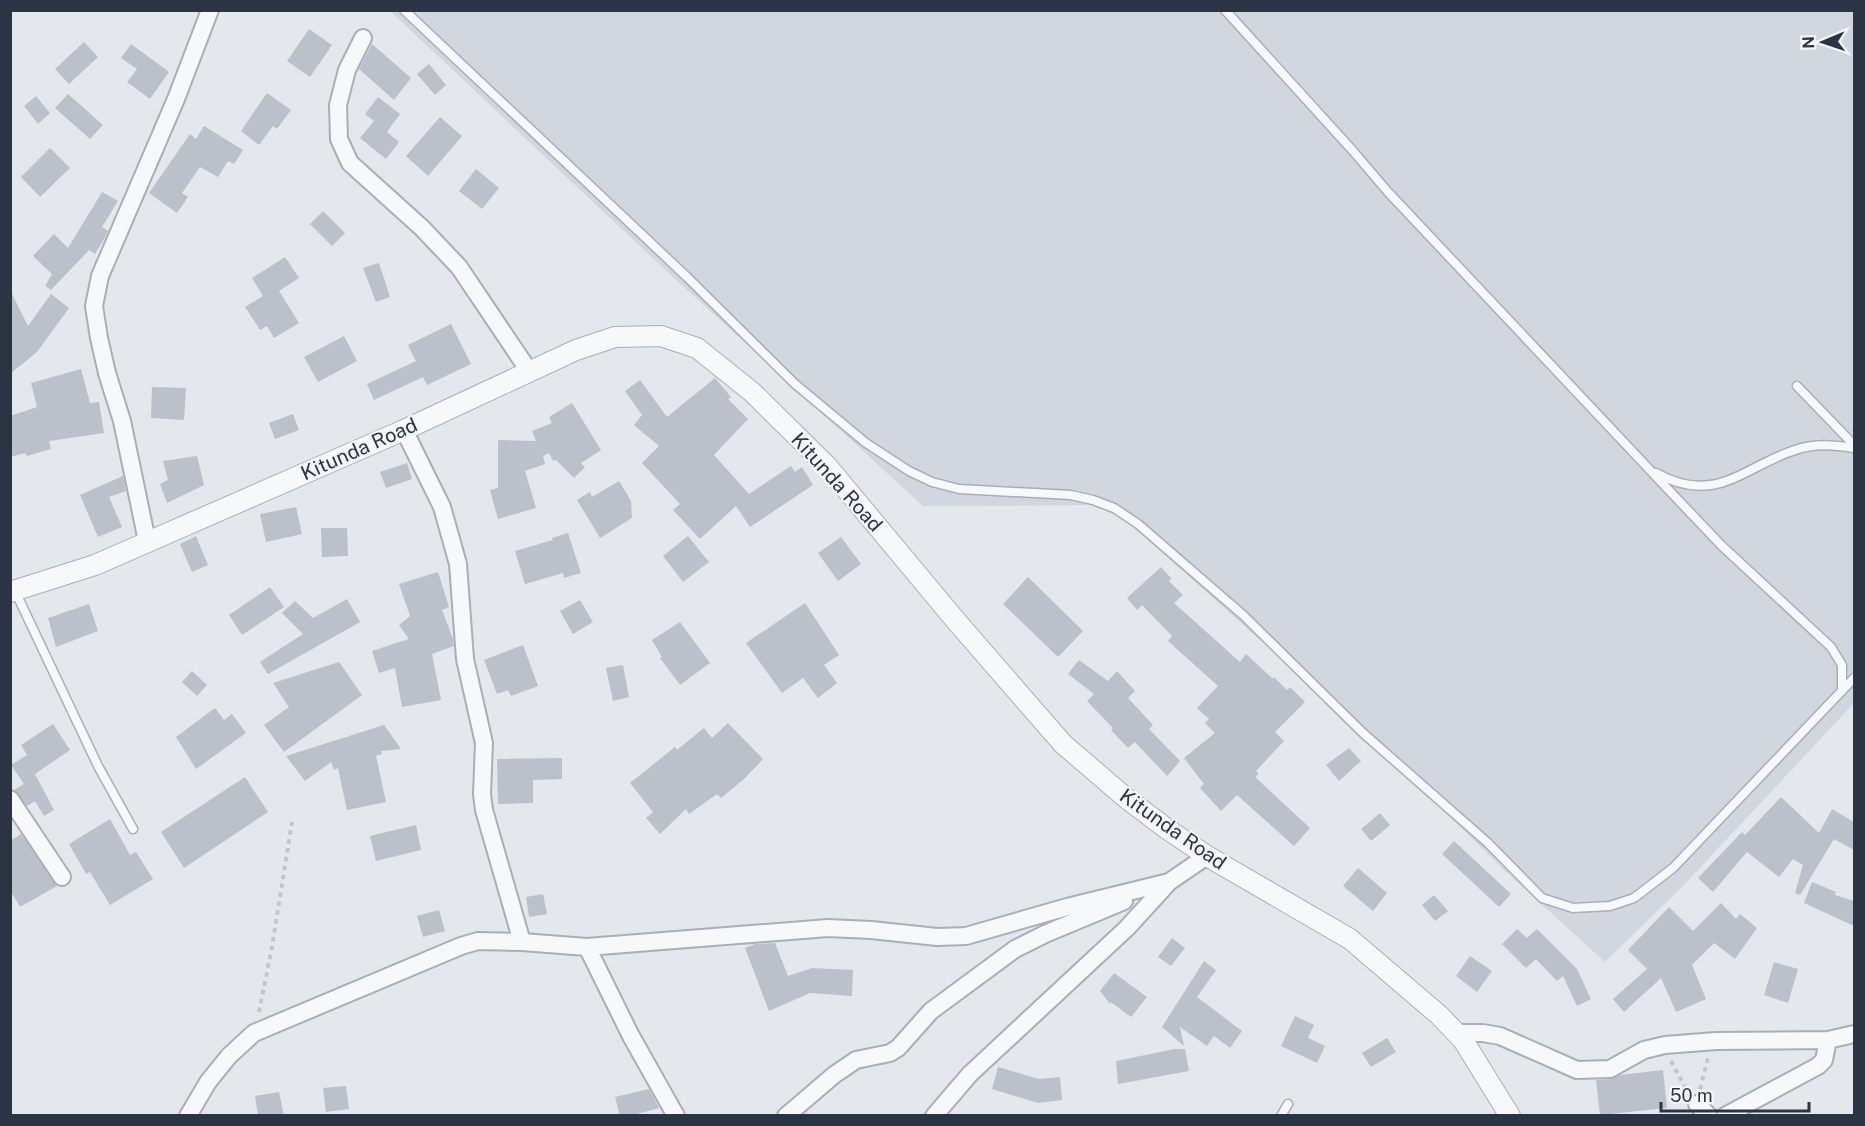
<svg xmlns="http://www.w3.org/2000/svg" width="1865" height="1126" viewBox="0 0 1865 1126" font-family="'Public Sans',sans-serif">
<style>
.built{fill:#d2d6de}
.building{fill:#bbc0ca}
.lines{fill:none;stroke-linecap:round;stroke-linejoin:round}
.service-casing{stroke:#a9aeb7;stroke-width:11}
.minor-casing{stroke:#a9aeb7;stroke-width:20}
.tertiary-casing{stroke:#a9aeb7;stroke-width:22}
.path{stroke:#c2c5cb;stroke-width:4;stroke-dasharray:4.5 4.5;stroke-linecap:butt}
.service{stroke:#f7f8fa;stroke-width:8}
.minor{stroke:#f7f8fa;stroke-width:16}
.tertiary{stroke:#f7f8fa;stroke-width:20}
.labels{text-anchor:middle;stroke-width:4.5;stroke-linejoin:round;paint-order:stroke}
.street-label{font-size:20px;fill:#2b3445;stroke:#f4f6f9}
</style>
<rect width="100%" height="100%" fill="#e4e7ec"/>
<!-- built -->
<path class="built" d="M390,11H1854V703L1683,886L1605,962L1505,871L1375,743L1119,514L1107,507L1095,505L923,506L659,264Z"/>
<!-- building -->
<path class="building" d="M309,29L332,45L310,77L287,61Z
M84,42L98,57L69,84L55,69Z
M131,44L169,72L150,99L127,82L137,69L121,58Z
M372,44L411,78L394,100L359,69Z
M429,64L446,85L435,95L417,74Z
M267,93L291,110L277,129L273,126L259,145L241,131Z
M68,94L103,125L90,139L55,108Z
M36,96L50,113L38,124L24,106Z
M378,97L400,114L387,132L399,142L386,159L360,138L374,121L365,114Z
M440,117L462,136L428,176L406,156Z
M204,126L243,150L234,164L228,161L218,177L200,167L182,193L188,197L177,213L149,193L190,134L196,139Z
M50,148L70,168L40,197L21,177Z
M476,169L499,188L482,209L459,191Z
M102,192L118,201L102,227L108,231L104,239L95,254L89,250L51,290L45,286L52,274L33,256L54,234L68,248Z
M323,211L345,233L332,246L310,224Z
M285,257L299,278L279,291L299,323L274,338L267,326L260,330L245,307L263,296L252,278Z
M379,263L390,297L376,302L363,268Z
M10,290L28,326L51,294L69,308L37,352L10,374Z
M451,324L471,364L427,385L423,377L374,400L367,384L416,361L408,345Z
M344,336L357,361L318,382L304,357Z
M81,369L90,403L99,402L104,433L49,441L51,449L27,456L25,453L10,457V416L37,407L31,383Z
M715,378L731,397L728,399L748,419L714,455L749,494L791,466L795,472L802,467L813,485L750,527L736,506L700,539L673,510L680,504L642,463L659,446L634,425L642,415L625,391L640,380L667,417Z
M152,387L186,388L184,420L151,418Z
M572,403L601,450L581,463L585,467L574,478L556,460L553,461L549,453L543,456L545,464L525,471L536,508L498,519L490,490L498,488V440L536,441L532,431L552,423L549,417Z
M293,414L299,430L275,439L269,423Z
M197,456L204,485L167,503L160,484L168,480L163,461Z
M407,463L412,479L386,488L380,472Z
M123,476L126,491L109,497L122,527L98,537L80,495Z
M619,481L631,501L632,518L600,538L577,500L590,492L592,497Z
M296,507L302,534L266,542L260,514Z
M321,528H347L348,556L322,557Z
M568,533L581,573L564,578L563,573L525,584L515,551L553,540L552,538Z
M196,536L208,565L192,572L180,544Z
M688,536L709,562L683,582L663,556Z
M841,537L861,564L838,581L818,553Z
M1161,567L1171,578L1169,581L1183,595L1174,603L1240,662L1246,654L1273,679L1274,677L1287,690L1290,687L1305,702L1275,732L1284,741L1256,771L1259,774L1255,777L1310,828L1294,846L1237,795L1221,811L1200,788L1204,784L1184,758L1215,733L1205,723L1209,719L1197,708L1218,686L1168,641L1172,636L1142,605L1137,610L1127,598Z
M438,572L449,607L442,610L453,639L454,646L432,654L441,700L402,707L395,668L379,673L372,651L409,639L399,625L410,616L399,584Z
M1028,577L1083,631L1058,657L1003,604Z
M270,587L284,607L242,635L229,615Z
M347,599L360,622L268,674L260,662L303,634L282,613L295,601L313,618Z
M580,600L593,622L573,634L560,611Z
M805,603L839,655L824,665L837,683L818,698L803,678L782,693L746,643Z
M89,604L98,631L56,647L48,618Z
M680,622L710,663L680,685L660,658L662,657L652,640Z
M523,645L538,686L511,696L508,690L497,694L484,660Z
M1079,660L1108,681L1117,671L1135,691L1128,698L1153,725L1149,729L1180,761L1167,776L1135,742L1128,748L1111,730L1113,728L1087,701L1094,694L1068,674Z
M339,662L362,695L284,752L264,725L289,707L273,683Z
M623,665L629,697L613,701L606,668Z
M192,671L207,685L197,696L182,682Z
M215,708L224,720L232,714L246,733L196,769L176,737Z
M728,723L763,759L745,778L721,798L717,794L689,814L686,809L660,834L646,818L653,812L630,783L675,747L677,750L704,728L712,738Z
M53,724L70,750L35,774L54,810L44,816L35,801L27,806L14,790L24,784L11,765L27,755L21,745Z
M384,725L401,749L381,751L382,754L376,756L386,802L347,810L338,768L334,770L331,762L305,781L286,756Z
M1349,748L1361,761L1339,781L1326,765Z
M562,758V779L533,780V803L498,804L497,759Z
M245,777L268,812L184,868L161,832Z
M1781,797L1819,833L1832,809L1854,822V850L1834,839L1800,895L1795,893L1803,865L1793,859L1779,877L1747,852L1713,892L1698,878L1742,832L1745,835Z
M1380,813L1390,825L1371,841L1361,829Z
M110,819L130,855L136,852L153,879L110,905L90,872L86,874L69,844Z
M416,825L421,850L376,861L370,836Z
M21,834L57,886L20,907L10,890V841Z
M1454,841L1511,894L1499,907L1442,854Z
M1358,868L1387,893L1373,911L1343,886Z
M1812,882L1836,892L1835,895L1854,901V926L1804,903Z
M543,894L547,914L529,917L526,897Z
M1434,895L1448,911L1435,921L1422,905Z
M1721,903L1736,919L1740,914L1757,928L1735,959L1714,943L1692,965L1706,999L1676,1012L1661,978L1624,1012L1613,999L1647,969L1628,950L1669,907L1693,931Z
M439,910L445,931L423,937L417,916Z
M1517,929L1527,938L1537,929L1577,969L1591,999L1577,1006L1563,976L1557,981L1536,959L1526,968L1502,944Z
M1172,938L1185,948L1171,966L1158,957Z
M775,943L788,976L812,968L853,970L852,996L810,993L769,1011L745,948L755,944Z
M1470,956L1492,971L1477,992L1456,976Z
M1204,961L1216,970L1197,997L1242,1031L1230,1048L1214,1036L1207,1046L1180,1027L1184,1046L1162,1027Z
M1774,962L1798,969L1788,1003L1764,995Z
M1114,973L1147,997L1131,1017L1111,1002L1110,1004L1100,991Z
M1295,1016L1314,1025L1308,1038L1325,1046L1317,1063L1281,1046Z
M1387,1038L1396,1052L1371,1067L1362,1053Z
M1175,1049H1185L1189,1071L1118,1084L1116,1061Z
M998,1067L1039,1079L1060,1077L1062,1100L1038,1103L992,1089Z
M1663,1070L1667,1108L1600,1115L1596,1080L1611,1079L1621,1075Z
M346,1086L349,1109L326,1112L323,1088Z
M649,1089L659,1108L629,1116H620L615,1097Z
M279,1092L284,1116H258L255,1096Z"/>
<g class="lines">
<defs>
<path id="service" d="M404,10L687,277L795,384L866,443L909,471L932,482L959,489L1071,495L1093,500L1114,508L1138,524L1243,615L1363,733L1488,843L1542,898L1573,908L1610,906L1634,898L1673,868L1854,678
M1225,10L1353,151L1388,192L1682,504L1722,546L1831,647L1842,665V691
M1797,386L1854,445
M1656,473C1716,506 1743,467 1795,450C1815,443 1834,445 1854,448
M15,591L98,766L133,829
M1281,1116L1288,1104"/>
<path id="minor" d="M363,38L347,70L338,105L339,139L350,163L422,228L459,267L529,371
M404,430L442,507L458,564L465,659L484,743L482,794L484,810L522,942L587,947L828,928L871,930L937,937L966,936L1067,907L1169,882
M147,541L122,421L107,373L99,338L94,306L100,276L176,99L210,10
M10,799L62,877
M1158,886L1169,882L1207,856
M587,947L631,1036L676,1116
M1456,1033H1483L1500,1036L1577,1070L1610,1069L1644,1050L1665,1045L1716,1041L1828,1040L1854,1034
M1697,1104L1709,1116
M188,1116L208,1082L229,1056L254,1033L461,946L478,941L522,942
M786,1116L834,1075L856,1060L890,1053L898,1048L931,1011L1015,949L1045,934L1124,901
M934,1116L970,1074L1127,928L1169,882
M1725,1116L1818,1066L1824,1060L1828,1040"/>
<path id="tertiary" d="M10,592L95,565L404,430L576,350L615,337L661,336L697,348L752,392L827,466L957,622L1063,744L1126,798L1167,829L1207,856L1350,939L1439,1015L1463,1040L1510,1116"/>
</defs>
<!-- service casing -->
<use href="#service" class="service-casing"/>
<!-- minor casing -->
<use href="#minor" class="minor-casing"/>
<!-- tertiary casing -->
<use href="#tertiary" class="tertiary-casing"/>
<!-- path -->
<path class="path" d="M259,1012L272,947L292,822
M1671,1061L1687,1091
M1700,1089L1708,1058"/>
<!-- service -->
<use href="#service" class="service"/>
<!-- minor -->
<use href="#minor" class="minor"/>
<!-- tertiary -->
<use href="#tertiary" class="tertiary"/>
</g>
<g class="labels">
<!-- street labels -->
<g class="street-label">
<text transform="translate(359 449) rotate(-24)" y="7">Kitunda Road</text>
<text transform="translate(837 482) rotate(48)" y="7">Kitunda Road</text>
<text transform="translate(1173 829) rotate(35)" y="7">Kitunda Road</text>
</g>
</g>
<!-- border -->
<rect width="1865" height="1126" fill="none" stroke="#2b3445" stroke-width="24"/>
<!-- north arrow -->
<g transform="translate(1823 42) rotate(268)" stroke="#f4f6f9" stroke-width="4.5" paint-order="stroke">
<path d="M0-4.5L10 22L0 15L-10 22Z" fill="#2b3445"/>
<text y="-9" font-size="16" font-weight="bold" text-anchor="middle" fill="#2b3445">N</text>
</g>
<!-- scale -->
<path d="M1661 1102v9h148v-9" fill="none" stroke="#2b3445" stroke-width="3"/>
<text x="1670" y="1102" font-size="18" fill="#2b3445" stroke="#f4f6f9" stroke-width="4.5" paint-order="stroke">50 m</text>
</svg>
